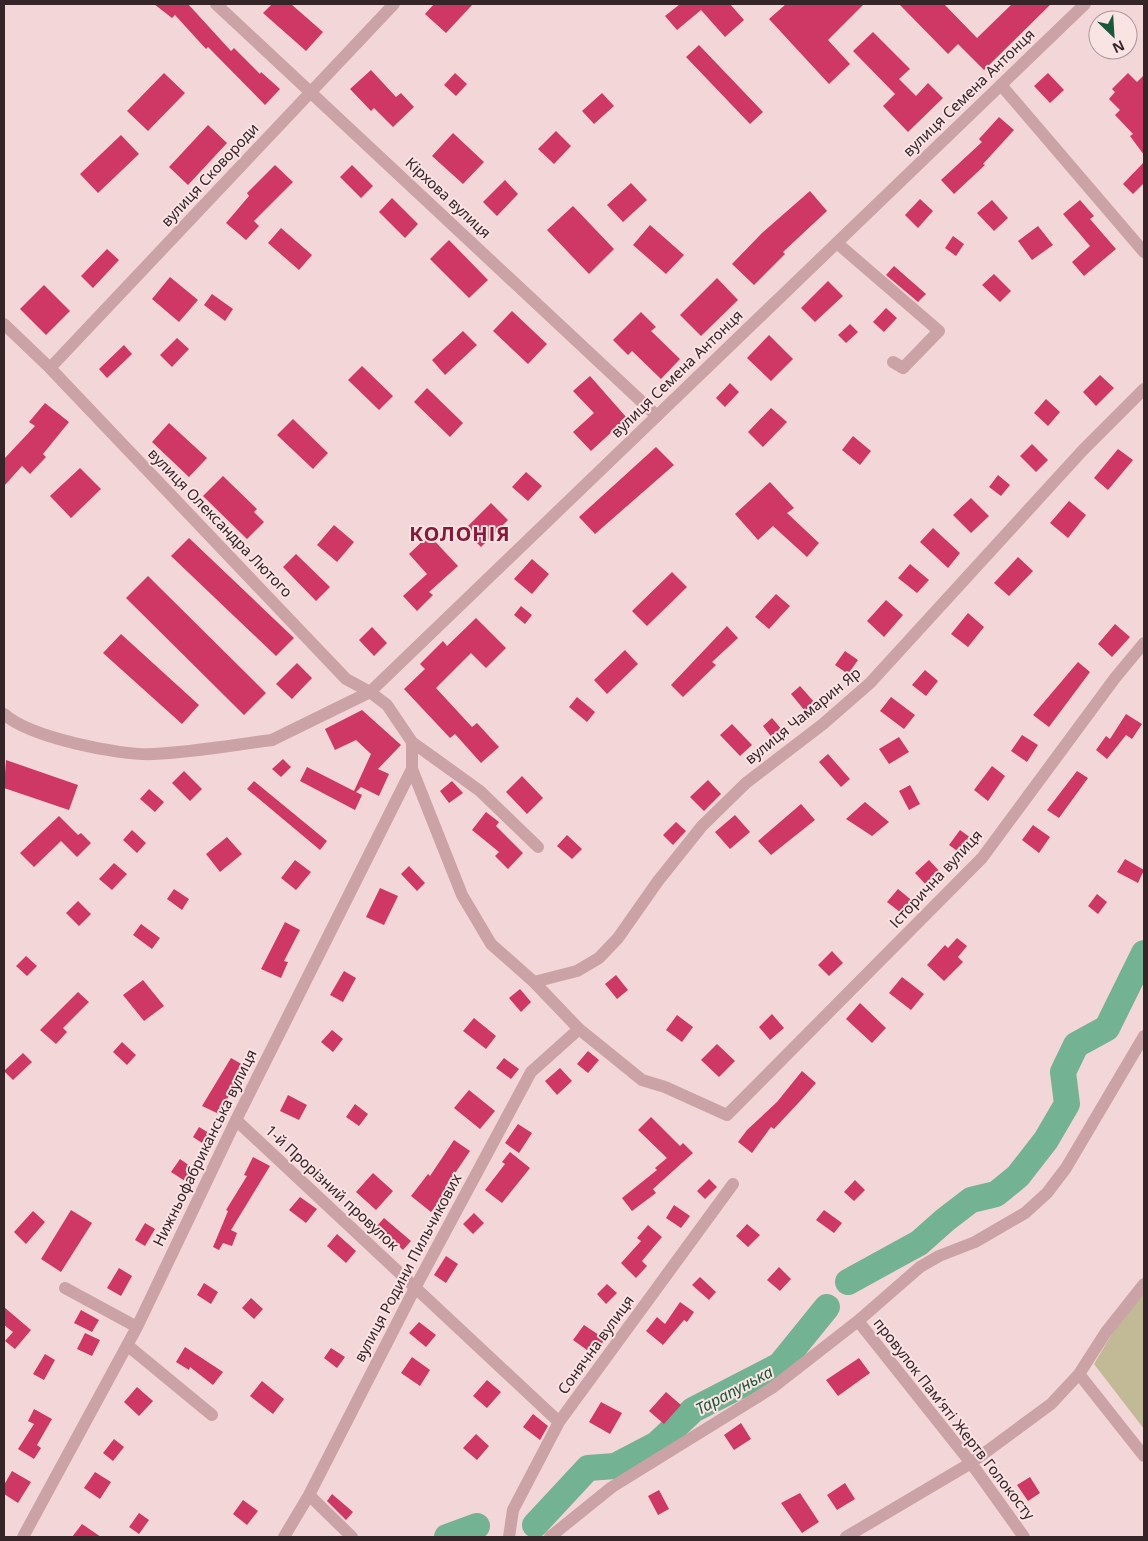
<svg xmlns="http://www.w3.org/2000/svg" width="1148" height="1541" viewBox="0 0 1148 1541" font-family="'Noto Sans',sans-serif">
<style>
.green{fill:#c2b996}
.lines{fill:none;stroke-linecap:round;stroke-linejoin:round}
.river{stroke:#73b292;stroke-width:26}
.building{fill:#cf3865}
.minor{stroke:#cba2a5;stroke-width:12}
.tertiary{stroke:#cba2a5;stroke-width:12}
.labels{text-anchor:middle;stroke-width:4;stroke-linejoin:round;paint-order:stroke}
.street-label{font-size:15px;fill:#352529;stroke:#fae3e3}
.water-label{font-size:16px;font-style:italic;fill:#18593a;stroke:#fae3e3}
.district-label{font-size:20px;font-weight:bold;letter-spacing:1px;fill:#8a183b;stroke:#fae3e3}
</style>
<rect width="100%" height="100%" fill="#f3d6d7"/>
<!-- green -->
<path class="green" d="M1144,1291V1429L1094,1364L1119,1322Z"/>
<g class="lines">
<!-- river -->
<path class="river" d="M848,1282L919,1243L945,1220L971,1200L996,1194L1018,1176L1046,1140L1067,1104L1063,1072L1076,1045L1107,1028L1144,953
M535,1525L588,1468L615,1466L657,1444L693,1410L780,1365L827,1307
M447,1537L477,1526"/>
</g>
<!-- building -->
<path class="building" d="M154,4H188L231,51L234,48L260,74L261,72L280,89L265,105L208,47L206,49L175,15L172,18Z
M272,4H291L323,32L306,51L263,13Z
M434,4H473L446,33L425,14Z
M680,4H730L744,20L725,37L701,10L677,30L665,16Z
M786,4H864L828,40L850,64L829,84L769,19Z
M899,4H944L977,38L1012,4H1051L984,70L958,44L948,54Z
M873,32L910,69L899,79L916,96L928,83L943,98L908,132L883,106L895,94L853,51Z
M699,45L763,112L750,124L686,57Z
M371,70L396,97L401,93L414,107L393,127L374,108L371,111L350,89Z
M164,73L185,93L148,131L127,111Z
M455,73L467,84L456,96L444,85Z
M1048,73L1064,90L1050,103L1034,86Z
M1128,73L1137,82L1144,75V155L1130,136L1133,134L1115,115L1120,110L1109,99L1115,92L1112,89Z
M602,93L614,106L594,124L582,111Z
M999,117L1014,130L983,164L985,165L954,194L941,180L982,142L979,139Z
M208,125L227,143L188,185L169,167Z
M556,131L571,146L554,164L538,149Z
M453,133L484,162L463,184L432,156Z
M121,135L139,154L98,193L80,174Z
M1144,162V183L1133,194L1123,184Z
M275,165L293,182L254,221L259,226L246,240L226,223L249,196L247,193Z
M352,165L373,186L361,198L340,177Z
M505,180L518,194L497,216L483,202Z
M631,183L647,200L623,222L607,205Z
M810,191L827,211L783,252L785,254L754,285L732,264L762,233Z
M392,198L418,224L405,238L379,212Z
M920,199L933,211L918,228L905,215Z
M992,200L1008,218L994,231L977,213Z
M1080,200L1094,216L1090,219L1116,249L1084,276L1072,262L1090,246L1063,214Z
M573,206L614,249L589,274L547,230Z
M650,225L684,255L666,274L633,245Z
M1038,226L1053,245L1032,260L1018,241Z
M281,228L312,255L299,270L268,243Z
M953,236L964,244L956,256L945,248Z
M449,240L488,280L469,298L430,259Z
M107,249L119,260L93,288L81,276Z
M894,266L926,294L918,302L886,275Z
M994,274L1011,291L1000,302L982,285Z
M170,277L198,300L179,322L152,299Z
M717,278L738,300L701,336L680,315Z
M828,281L843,296L815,322L801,308Z
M44,285L70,311L46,335L20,309Z
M212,294L233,309L225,321L204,305Z
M886,308L897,318L884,332L873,322Z
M512,311L547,344L528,364L493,331Z
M641,312L656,327L651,331L680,359L661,379L632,351L628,355L613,340Z
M850,324L858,332L846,343L838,335Z
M463,331L477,345L445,375L432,360Z
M769,335L793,359L771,381L747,358Z
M177,338L189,349L172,367L160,355Z
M124,345L132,354L107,378L99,369Z
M362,366L393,396L379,410L348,380Z
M1100,375L1114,388L1096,406L1083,392Z
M590,376L627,418L591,451L573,432L594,413L573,391Z
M730,383L739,392L725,407L716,398Z
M427,388L463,423L450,437L414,402Z
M1046,399L1060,412L1048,426L1034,413Z
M45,403L69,422L43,454L46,457L30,474L22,466L4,486V459L35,426L29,422Z
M771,408L787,422L763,447L748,432Z
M293,419L328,453L313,469L277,435Z
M169,423L207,458L189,477L152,442Z
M853,436L871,451L860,465L842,450Z
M1032,444L1048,460L1036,472L1020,456Z
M656,447L674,465L595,534L579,517Z
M1118,449L1133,460L1108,490L1094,478Z
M80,468L101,489L71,518L50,496Z
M526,472L542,486L528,501L512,487Z
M998,475L1010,485L1001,496L989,487Z
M223,476L257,509L254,512L264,522L247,539L203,496Z
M770,482L794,508L787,513L819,543L807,557L773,526L758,540L735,514Z
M971,498L989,516L971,533L953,515Z
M1069,501L1086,515L1068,538L1050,523Z
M491,503L508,520L481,547L464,530Z
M334,525L354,542L337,562L317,545Z
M933,528L960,553L948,568L920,542Z
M429,535L458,566L429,592L433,595L417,611L403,596L427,574L409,554Z
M189,538L294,638L276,656L171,556Z
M296,554L330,587L316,601L283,567Z
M1018,557L1033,571L1009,596L994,583Z
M532,559L549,574L532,594L514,579Z
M910,564L929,580L917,593L898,578Z
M672,572L687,587L647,626L632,611Z
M148,576L266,693L244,715L126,598Z
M776,594L790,606L769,629L755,617Z
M886,600L903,615L884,637L867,621Z
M521,606L532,615L525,624L514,615Z
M968,613L984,627L968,647L951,634Z
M476,618L506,648L486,668L471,653L436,688L472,727L477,723L499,747L481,763L455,734L450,738L404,689L425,669L420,664L443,641L447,646Z
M1115,624L1130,637L1112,657L1098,644Z
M727,626L738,638L712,662L716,665L683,697L671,685Z
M372,627L387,643L374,656L359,640Z
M121,634L199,705L182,724L103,653Z
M625,650L638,664L607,694L594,680Z
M845,651L858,660L848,674L835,665Z
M1078,662L1090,672L1049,727L1033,715Z
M297,663L312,678L292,699L276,684Z
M925,670L938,681L926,696L912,685Z
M800,686L815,703L805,711L791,694Z
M577,697L595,712L587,722L569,707Z
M891,697L915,715L904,729L880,711Z
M362,710L401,745L378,769L389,774L379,796L361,787L356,792L362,795L355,810L300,781L307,767L354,791L371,754L356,740L335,750L325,729Z
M1126,714L1142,724L1132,739L1126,735L1107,759L1096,750L1106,736L1110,739Z
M772,718L783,731L773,739L763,726Z
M732,724L752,745L740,756L720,735Z
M1022,735L1038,745L1027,762L1011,751Z
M899,737L909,752L889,764L879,749Z
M828,754L850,779L841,787L819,762Z
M283,759L291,767L281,777L272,769Z
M6,760L78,785L69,810L4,788Z
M992,766L1005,776L988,801L974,790Z
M184,771L202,789L190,801L172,783Z
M1077,771L1088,778L1059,818L1047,810Z
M522,776L543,798L527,814L506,792Z
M708,780L721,794L704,811L690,797Z
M254,781L327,841L320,850L247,789Z
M452,781L463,793L449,803L440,791Z
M910,785L920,804L909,810L899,791Z
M149,789L164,802L155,812L140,799Z
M865,802L889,822L872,836L846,819Z
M801,804L815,820L771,855L758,841Z
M486,812L499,822L496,826L523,853L508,869L495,856L499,852L472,830Z
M735,815L750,832L730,849L715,832Z
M59,816L78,835L81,833L91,843L77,857L61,841L34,867L20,853Z
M676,822L686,831L673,845L663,835Z
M1033,825L1050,837L1039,853L1022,840Z
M132,830L146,843L137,853L123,840Z
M960,830L971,838L960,853L949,845Z
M567,835L582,849L572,859L557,846Z
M227,837L242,854L220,872L206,854Z
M1125,859L1144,870L1138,883L1117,872Z
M295,860L311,872L296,890L281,878Z
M929,860L942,874L928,887L915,873Z
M114,863L127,874L112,890L99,879Z
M409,866L425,883L417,891L401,874Z
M380,888L398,896L384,925L366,917Z
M174,889L189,899L182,910L167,899Z
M898,889L915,903L905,916L887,902Z
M1097,894L1107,902L1098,914L1088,906Z
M78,901L91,914L79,926L66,913Z
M285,922L300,930L284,961L288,962L281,978L261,969Z
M141,924L160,938L152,949L133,935Z
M957,938L967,946L958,957L963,962L944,981L927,965L945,945L948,948Z
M832,951L843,963L829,976L818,965Z
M26,956L37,966L27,976L16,966Z
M344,971L356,978L343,1002L330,995Z
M616,975L628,990L617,999L605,984Z
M902,977L924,994L911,1010L889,993Z
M143,980L164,1006L144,1021L123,995Z
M520,989L531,1002L521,1012L509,998Z
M78,992L89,1002L63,1028L67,1032L56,1044L40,1030Z
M860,1003L886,1028L872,1043L846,1019Z
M772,1014L784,1028L770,1040L759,1027Z
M677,1015L693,1027L682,1042L666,1030Z
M474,1018L496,1036L486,1049L463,1031Z
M332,1030L343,1039L333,1052L321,1042Z
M122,1042L136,1055L127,1065L113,1052Z
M717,1044L735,1061L719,1077L701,1060Z
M588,1051L599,1060L588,1073L577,1064Z
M23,1053L32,1062L13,1080L4,1071Z
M231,1058L245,1066L219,1114L202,1106Z
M504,1058L519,1069L511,1079L496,1068Z
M560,1068L572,1081L557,1095L545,1081Z
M802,1071L816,1083L802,1099L774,1129L771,1127L752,1153L738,1142L747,1130L777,1102Z
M469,1090L495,1111L480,1129L454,1108Z
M288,1095L307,1105L299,1120L280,1111Z
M355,1104L368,1114L359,1126L346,1117Z
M651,1117L680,1146L683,1143L693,1153L653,1189L656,1193L632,1211L622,1198L657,1170L655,1168L667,1158L638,1130Z
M518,1124L532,1133L519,1153L505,1143Z
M199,1127L209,1133L202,1143L193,1137Z
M454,1140L470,1151L445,1188L448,1191L431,1212L411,1196L428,1174L430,1176Z
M510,1152L530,1168L502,1203L485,1190L505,1164L502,1162Z
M253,1157L270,1166L231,1230L237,1233L232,1246L223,1243L219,1250L213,1247L228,1211L226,1210L247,1176L244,1175Z
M180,1159L193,1168L185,1181L171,1172Z
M373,1173L393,1191L376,1210L356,1192Z
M709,1179L717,1187L705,1199L697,1191Z
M855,1180L865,1190L854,1201L844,1192Z
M300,1197L317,1209L306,1223L289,1210Z
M674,1205L690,1216L681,1228L666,1218Z
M71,1210L92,1223L61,1272L41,1259Z
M824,1210L842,1223L834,1233L816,1220Z
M33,1211L45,1222L26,1244L14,1232Z
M474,1213L484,1223L473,1234L463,1224Z
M384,1218L411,1241L403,1250L377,1226Z
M145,1223L155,1229L145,1246L135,1240Z
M747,1224L760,1235L748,1247L736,1236Z
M648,1225L662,1237L642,1261L647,1266L636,1278L621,1263L641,1241L637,1238Z
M337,1234L356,1251L346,1263L327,1246Z
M446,1256L458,1264L446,1283L434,1275Z
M779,1267L791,1279L780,1291L767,1280Z
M119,1268L132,1276L121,1296L107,1288Z
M700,1277L716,1292L709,1300L692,1285Z
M204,1283L218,1292L211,1304L197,1295Z
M607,1284L617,1293L606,1304L597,1294Z
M251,1298L263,1309L254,1319L242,1308Z
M680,1302L694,1312L687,1322L684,1320L663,1345L646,1331L657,1317L665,1324Z
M4,1307L31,1330L15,1349L5,1341L13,1332L4,1325Z
M81,1310L99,1320L92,1332L74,1323Z
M419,1322L436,1335L426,1347L409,1333Z
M584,1325L605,1339L594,1355L573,1340Z
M85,1333L100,1340L92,1356L77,1349Z
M185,1347L223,1372L213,1385L190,1367L189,1370L176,1362Z
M331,1348L345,1357L337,1368L324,1358Z
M45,1354L55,1360L44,1380L33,1374Z
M412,1357L430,1370L420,1386L401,1373Z
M859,1358L870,1373L838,1396L826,1380Z
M487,1380L501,1392L487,1408L473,1396Z
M262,1381L284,1399L273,1414L250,1396Z
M137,1387L153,1401L139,1416L124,1402Z
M666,1392L681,1405L664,1424L649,1411Z
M601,1402L622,1413L610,1434L589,1422Z
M34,1409L52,1419L37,1445L41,1448L34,1459L18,1449L34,1424L28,1421Z
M533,1414L548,1426L540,1440L523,1427Z
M741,1423L751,1439L734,1450L724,1435Z
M476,1434L489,1446L477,1460L463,1448Z
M114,1439L124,1447L113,1461L103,1453Z
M12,1471L31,1482L18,1503L4,1494V1485Z
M95,1472L111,1482L100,1499L84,1488Z
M1030,1477L1040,1493L1028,1501L1017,1485Z
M845,1483L855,1499L837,1510L827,1495Z
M659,1490L669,1509L658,1515L648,1496Z
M800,1493L819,1522L802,1533L781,1503Z
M332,1494L353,1512L346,1520L327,1501Z
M243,1500L258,1511L247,1525L233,1514Z
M139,1513L149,1520L139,1534L129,1527Z
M82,1524L101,1537H72Z"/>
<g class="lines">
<!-- minor -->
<path class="minor" d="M216,4L657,416
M1001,85L1144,252
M837,243L939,331L903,368L893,362
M4,324L50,368L346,679L370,692L387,705L412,742V769L462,895L491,944L534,982L579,1029L642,1080L665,1087L727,1115L982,858L1115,678L1144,643
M50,368L394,4
M4,714C29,737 119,756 154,754C193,752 233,745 272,740
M412,742L480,791L538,847
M534,982L577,971L599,958L618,938L658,881L702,826L746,783L823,724L870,683L1083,450L1144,389
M236,1120L559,1422
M65,1288L137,1327
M858,1321L971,1463L1024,1537
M127,1345L212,1415
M1079,1374L1144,1456
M309,1495L352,1537
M23,1537L137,1327L236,1120L412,769
M284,1537L309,1495L415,1288L531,1072L579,1029
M509,1537L513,1510L559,1422L733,1184
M550,1537L612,1487L772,1388L858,1321L920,1267L939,1256L975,1242L1025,1213L1047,1193L1066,1168L1144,1036
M846,1537L971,1463L1051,1404L1079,1374L1106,1332L1144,1284"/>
<!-- tertiary -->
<path class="tertiary" d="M272,740L370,692L1085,4"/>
</g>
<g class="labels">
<!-- street labels -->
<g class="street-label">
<text transform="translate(969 93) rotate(-44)" y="5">вулиця Семена Антонця</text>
<text transform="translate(210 175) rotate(-47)" y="5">вулиця Сковороди</text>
<text transform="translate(448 198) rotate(43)" y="5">Кірхова вулиця</text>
<text transform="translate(677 374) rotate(-44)" y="5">вулиця Семена Антонця</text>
<text transform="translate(220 523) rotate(46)" y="5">вулиця Олександра Лютого</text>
<text transform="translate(803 716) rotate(-39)" y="5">вулиця Чамарин Яр</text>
<text transform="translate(936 879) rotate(-47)" y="5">Історична вулиця</text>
<text transform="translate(205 1148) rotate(-64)" y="5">Нижньофабриканська вулиця</text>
<text transform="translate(332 1188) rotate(43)" y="5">1-й Прорізний провулок</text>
<text transform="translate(408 1268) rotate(-62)" y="5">вулиця Родини Пильчикових</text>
<text transform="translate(596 1345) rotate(-54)" y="5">Сонячна вулиця</text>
<text transform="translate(954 1419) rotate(52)" y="5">провулок Памʼяті Жертв Голокосту</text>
</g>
<!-- water labels -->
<g class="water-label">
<text transform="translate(734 1390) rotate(-28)" y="6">Тарапунька</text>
</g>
<!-- district labels -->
<g class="district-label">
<text x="460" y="541">КОЛОНІЯ</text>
</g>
</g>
<!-- border -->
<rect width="1148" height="1541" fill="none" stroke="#352529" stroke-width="10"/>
<!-- north arrow -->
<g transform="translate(1113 35) rotate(155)"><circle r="24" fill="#fae3e3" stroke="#ab9799"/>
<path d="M0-4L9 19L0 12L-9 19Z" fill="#18593a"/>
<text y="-8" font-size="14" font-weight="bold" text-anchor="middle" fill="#352529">N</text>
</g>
</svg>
